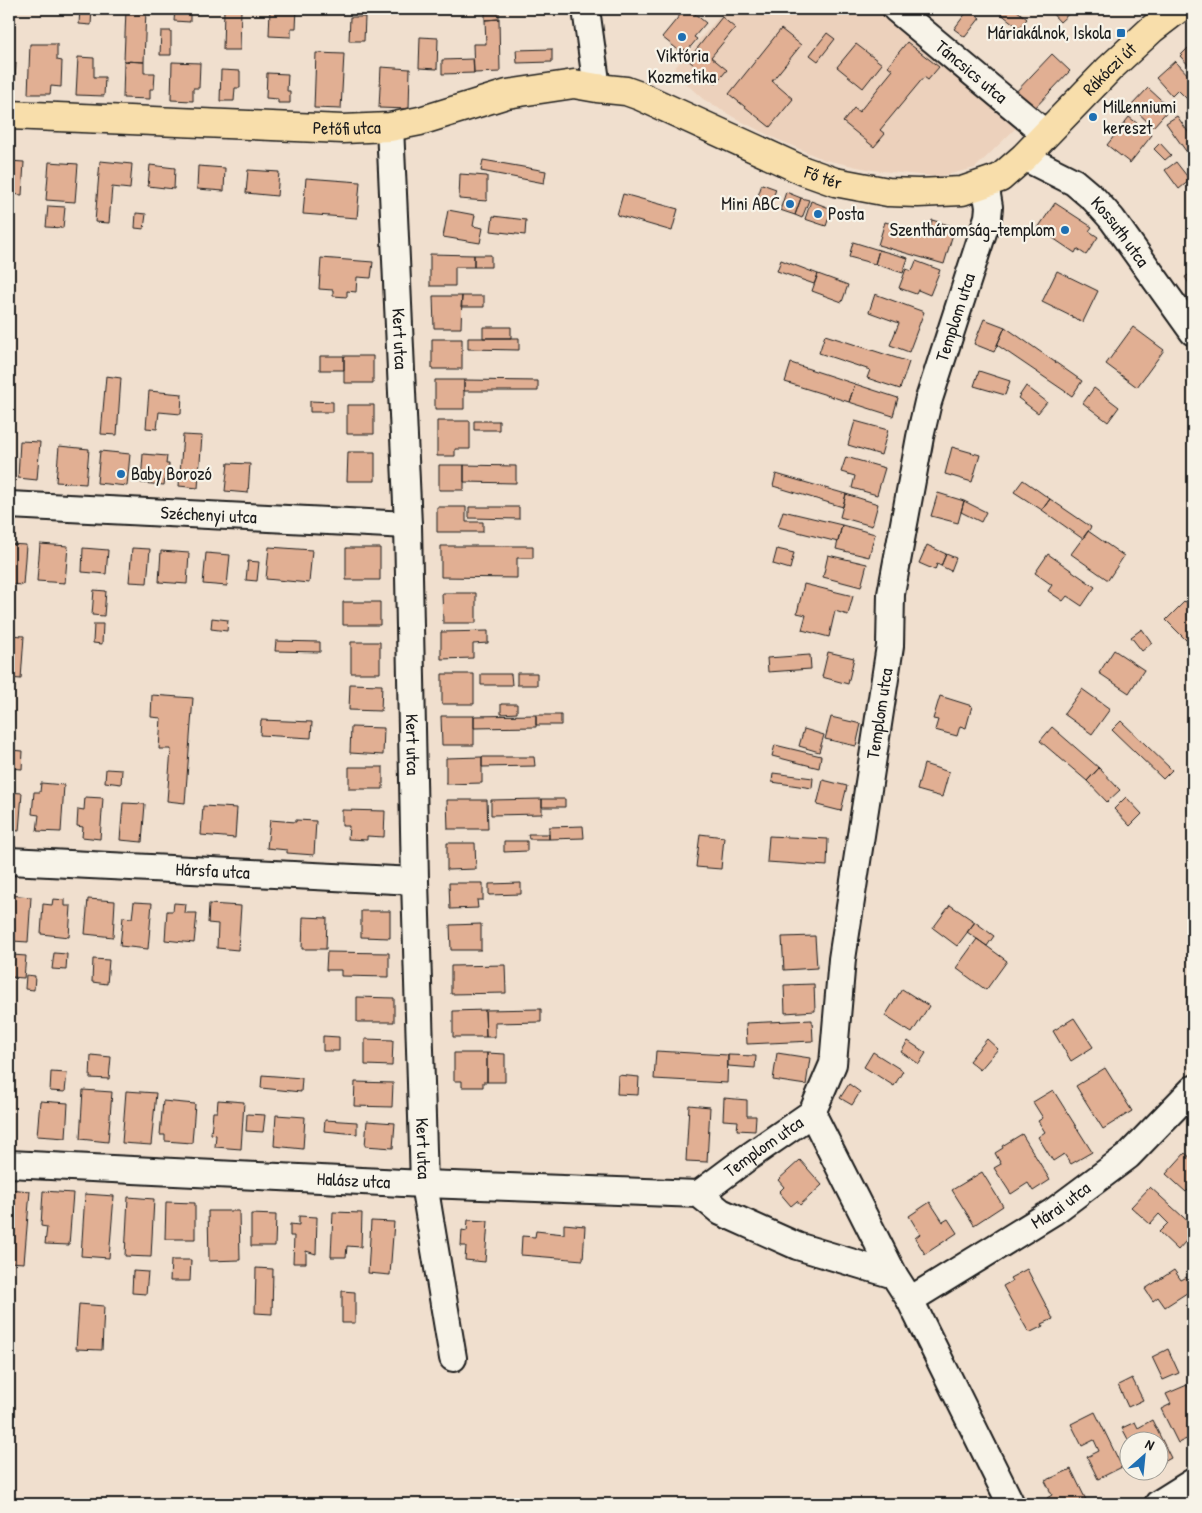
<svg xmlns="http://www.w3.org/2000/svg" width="1202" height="1513" viewBox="0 0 1202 1513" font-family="'Patrick Hand',sans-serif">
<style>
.built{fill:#ecd1bc}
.building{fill:#e1af93;stroke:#1c1c1c}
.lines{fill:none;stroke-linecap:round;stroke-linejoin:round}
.minor-casing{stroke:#1c1c1c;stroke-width:30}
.major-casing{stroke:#1c1c1c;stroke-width:31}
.minor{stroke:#f7f3e8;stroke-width:26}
.major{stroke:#f8deab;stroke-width:28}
.poi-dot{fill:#1f6fb2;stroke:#f7f3e8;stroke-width:2}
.labels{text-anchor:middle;stroke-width:4.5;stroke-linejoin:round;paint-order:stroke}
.poi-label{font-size:18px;fill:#1c1c1c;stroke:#f7f3e8;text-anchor:end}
.street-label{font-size:18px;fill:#1c1c1c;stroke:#f7f3e8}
</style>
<rect width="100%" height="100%" fill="#f0dfce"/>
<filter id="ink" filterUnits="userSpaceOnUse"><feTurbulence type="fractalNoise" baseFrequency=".02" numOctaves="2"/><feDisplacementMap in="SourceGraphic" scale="10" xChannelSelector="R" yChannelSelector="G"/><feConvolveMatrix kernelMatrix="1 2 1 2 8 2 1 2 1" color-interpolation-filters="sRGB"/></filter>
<g filter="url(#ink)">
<!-- built -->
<path class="built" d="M726,9H881L1020,124L975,168L938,177L872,170L825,160L774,138L735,118L703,99L672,71Z"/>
<!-- building -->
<path class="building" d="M80,9H92L91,25L79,24Z
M126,9H146L144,62L124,61Z
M175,9H190V22L174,21Z
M224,9H241L240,50H223Z
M270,9H297L296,28H291V37L269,36Z
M485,9H499V19L485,20Z
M685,9H689L706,23L694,37L697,39L687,51L685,49L682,53L662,37Z
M969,9L980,18L965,37L954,29Z
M995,9H1015L1027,19L1019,28Z
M1048,9H1074L1060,22Z
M350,17H365L364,41H349Z
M722,17L735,28L711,57L727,70L716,83L688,60Z
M499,19L500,72L474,73L473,44H486L485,20Z
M781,29L801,45L772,81L793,99L770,127L729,94Z
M161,31H171V55H160Z
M827,33L835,39L818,61L810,55Z
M420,37L438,38L437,69L419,68Z
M907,42L939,67L928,80L924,77L880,130L885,134L874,147L843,122L854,108L859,112L893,70L888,66Z
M1193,43V70L1180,56Z
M30,44H57V60L62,61L61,87L51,86L50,94H28Z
M856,44L882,64L863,88L837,67Z
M552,49V62L517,63L516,50Z
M316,53L344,54L341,109L314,108Z
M1052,54L1070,71L1031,112L1013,95Z
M78,57L94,58V77H105L104,96L76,95Z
M473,59L474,73L442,74V60Z
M124,61L144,62V73H155L154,89H150V99L123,98Z
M1175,61L1193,80V94L1187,99L1178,90L1172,96L1156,78Z
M172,62L200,63L199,88H193V101L171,100Z
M9,63H16L14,94H9Z
M381,67L410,69L409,109L379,108Z
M221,70L240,71V88H235L234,101H220Z
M267,73L288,74L287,91H290V103H278V99L266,98Z
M1148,88L1170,108L1153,127L1131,106Z
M1177,116L1193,139V161L1166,123Z
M1129,117L1152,135L1130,163L1107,145Z
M1160,143L1171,155L1165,160L1154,149Z
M483,160L546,171L544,183L481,171Z
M9,161L24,162L22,195L9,194Z
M100,161L132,164L130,189L112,187L109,223L95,222Z
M49,162L78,164L75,202L46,200Z
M1176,162L1190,180L1179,189L1165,170Z
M150,165L175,168L174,189L148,186Z
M198,166L225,168L224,191L197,189Z
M248,170L279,172L277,196L246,193Z
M460,174L487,176V201L459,199Z
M306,178L360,182L357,218L303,214Z
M762,184L776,189L770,207L756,202Z
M786,192L801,198L795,215L780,210Z
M623,194L678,209L672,231L617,215Z
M801,198L809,200L802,218L795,215Z
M811,201L832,209L826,226L805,219Z
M1055,203L1092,227L1089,231L1098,237L1086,255L1077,249L1075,253L1038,228Z
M48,206L65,207L63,228L46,227Z
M448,210L475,215L473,226L483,228L480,243L443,237Z
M136,213L146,214L144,229L135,228Z
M493,216L526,220L525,235L491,231Z
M932,220L955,227L944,264L878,245L885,222L929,234Z
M853,242L879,250L875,264L849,257Z
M879,250L908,258L903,273L875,264Z
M430,254L474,255V267H455V286H430Z
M474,255H491V267H474Z
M321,258L373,262L371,278L357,277L356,292L347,291V297L333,296V290L319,289Z
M781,260L818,274L814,284L777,271Z
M916,261L940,270L930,295L918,290L916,294L899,288L906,269L912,271Z
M1057,271L1098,291L1083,322L1042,302Z
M1193,272V290L1185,277Z
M818,274L848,285L842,302L812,291Z
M875,294L924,312L909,352L890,345L899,323L869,312Z
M433,296H462L461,328H434Z
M462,296H484V307H461Z
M984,319L1005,327L994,352L974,344Z
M483,327H511V338H483Z
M1005,327L1082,381L1072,396L997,345Z
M1133,327L1164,350L1137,387L1106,364Z
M825,335L909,362L900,389L867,378L870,370L819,353Z
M468,338H519V350L468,349Z
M432,339H462V369H432Z
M320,356H344V370H320Z
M344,356H373V383H344Z
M791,363L855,384L849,402L785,382Z
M979,371L1010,381L1005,395L974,386Z
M106,376L121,378L117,435L101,434Z
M435,380H464V409H435Z
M464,380L538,381V391H464Z
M855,384L898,398L893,416L849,402Z
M1026,386L1047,402L1038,413L1018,398Z
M1094,388L1119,407L1108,422L1083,403Z
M149,391L182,394L181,414L159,412L157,429L146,428Z
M310,401L333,402V412H310Z
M347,405H374V434H347Z
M437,421H470V449H455V456H437Z
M474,421H499V430H474Z
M855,421L888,430L881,455L848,445Z
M183,435L202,436L198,488L179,486Z
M20,441L40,442L37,480L18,478Z
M59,446L89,449L86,484L56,482Z
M952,447L980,455L972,482L945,474Z
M100,451L130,454L127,486L97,483Z
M348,452H375V481H347Z
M143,454L167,456L166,464H169L168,478H165L164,485L141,483Z
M846,457L885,468L877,495L852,488L855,476L841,472Z
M228,463L250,464L248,493L225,491Z
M439,465H464V490H439Z
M464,465L516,466V483L464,482Z
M776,474L846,494L843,507L773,486Z
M1023,480L1050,499L1042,510L1014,492Z
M938,493L964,501L958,523L931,516Z
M846,494L878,504L872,526L840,517Z
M1050,499L1091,527L1083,539L1042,510Z
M964,501L986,512L981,522L961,512Z
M437,507H466V522H483V532H437Z
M469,507H519V519L469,518Z
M783,511L842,525L838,542L778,527Z
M842,525L875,534L869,557L836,549Z
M1088,531L1124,556L1108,580L1071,554Z
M9,544L26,545L23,585L9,584Z
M40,544L68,546L65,583L37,581Z
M927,545L946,554L941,566L937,564L935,570L919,563Z
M441,546H533V558H517V578L441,577Z
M269,547L312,550L309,583L266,579Z
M83,548L108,550L106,574L82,572Z
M132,548L150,549L147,583L129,582Z
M346,548H380V580H346Z
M777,549L794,553L790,569L773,564Z
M161,551L189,553L187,584L159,582Z
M206,553L230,555L227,586L203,584Z
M946,554L956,558L951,571L941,566Z
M1048,554L1095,587L1082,606L1067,596L1063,601L1048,591L1052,585L1035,573Z
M828,555L867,564L861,587L823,577Z
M248,561L259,562L257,581L246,580Z
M804,584L853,596L848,615L835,611L829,637L802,630L806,615L797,613Z
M94,590L106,591L104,616L92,615Z
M442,593H476V623H443Z
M1185,601L1193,609V636L1191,634L1186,640L1166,620Z
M343,602H380V625H343Z
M212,618L228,620L227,631L211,629Z
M94,624H103L102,644L93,643Z
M1142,629L1152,643L1142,651L1131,637Z
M488,631V643L473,644V658L441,659V632Z
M9,635L24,636L21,679L9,678Z
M276,641L320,642V652L275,651Z
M351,642H380V673H351Z
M1114,650L1144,670L1129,693L1099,673Z
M828,652L854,658L848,684L822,677Z
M810,655L811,669L768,672L767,658Z
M517,673H537V685H517Z
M442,674H474V704H442Z
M481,674H511L512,685H481Z
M350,684L382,685L381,711L349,710Z
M1082,689L1110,709L1092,734L1064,714Z
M152,695L193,698L185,803L167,801L171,749H159L161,718L151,717Z
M940,696L972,706L966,728L960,726L957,736L935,730L938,720L933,719Z
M501,704H517V713L501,714Z
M536,715H561V725H536Z
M536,715V727L474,728V716Z
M441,716H474V745H442Z
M831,717L861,724L856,746L825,739Z
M261,720L312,722L311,738L260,735Z
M1121,721L1172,770L1163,779L1112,730Z
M351,727L384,728L383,755L350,753Z
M1052,727L1099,768L1087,781L1040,741Z
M804,729L824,735L819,752L799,746Z
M775,745L821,756L819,768L772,756Z
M9,750L23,751L22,769L9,768Z
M482,757H534L535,766L482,767Z
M482,757V783L446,784V758Z
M924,764L949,772L942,797L917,790Z
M349,767H383V789H349Z
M1099,768L1120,790L1107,802L1087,781Z
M106,769L122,770L121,784L105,782Z
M773,773L813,778L812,788L772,782Z
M823,780L847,786L841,811L817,805Z
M41,783L64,785L61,832L37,831L39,815L32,814L34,792H40Z
M9,792L22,793L19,831L9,830Z
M85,797L103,798L100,839L82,837L83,827L77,826L78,809L84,810Z
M1126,797L1142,814L1130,826L1114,809Z
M542,799H565V807H542Z
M542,799V814L491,815V800Z
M447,800H487L488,829H448Z
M123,803L145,804L142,842L120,840Z
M203,806L237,808L235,838L201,835Z
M342,810L385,811L384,837L367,836V840L348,839L349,826H342Z
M270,820L296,822V820L316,821L314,855L287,853V850L267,848Z
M583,826L584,838L549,839V827Z
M528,834H549V839H529Z
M700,834L724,837L721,869L696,867Z
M769,836L828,839L827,866L767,862Z
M504,841H527V851L504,852Z
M447,843H475L476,869L447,870Z
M449,883H483V900H477L478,908L450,909Z
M521,883V894L489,895V884Z
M9,895L31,897L28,942L12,941V935H9Z
M53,899L65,900V906H71L69,937L41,934L43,904L52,905Z
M88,899L115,901L113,937L85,934Z
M134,902L152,903L148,949L120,946L123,917L132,918Z
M174,903L186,904L185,913H197L194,943L165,940L167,911H173Z
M209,904L241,906L238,950L217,948L218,924L208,923Z
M950,905L975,922L957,946L933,928Z
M361,911H390V938L361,937Z
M303,917L327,918L326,949H302Z
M975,922L994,936L987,946L967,932Z
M481,924V950H451L450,925Z
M815,936L817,968L784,970L782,937Z
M977,939L1007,961L986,990L956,968Z
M327,952L389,953V977L341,976V970H326Z
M54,953L67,954L66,970L52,969Z
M12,955L26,956L24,978L10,977Z
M93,959L109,960L107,984L92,982Z
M505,965L506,993L451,994V966Z
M26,975L35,976L34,990L25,989Z
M814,984L815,1011L785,1013L784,985Z
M902,989L929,1006L912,1033L885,1016Z
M357,997L394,998V1022H357Z
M541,1009V1022L495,1023V1037H486L485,1010Z
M485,1010L486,1037H453V1011Z
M1074,1018L1093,1047L1071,1061L1053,1031Z
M812,1020L813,1041L747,1044L746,1023Z
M323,1036L339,1037V1051H323Z
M365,1039L393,1040L392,1066L365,1065Z
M987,1039L998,1049L980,1070L969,1061Z
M908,1041L926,1053L919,1064L901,1052Z
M656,1051L728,1055L727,1083L654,1079Z
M873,1052L903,1071L894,1086L864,1067Z
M454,1053H487V1082H483V1087H462V1081H454Z
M487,1053L505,1054V1082H487Z
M777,1053L810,1058L806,1085L773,1080Z
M91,1055L111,1057L109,1079L90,1078Z
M728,1055L756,1056L755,1068L728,1066Z
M1105,1068L1132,1111L1103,1129L1076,1086Z
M51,1072L67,1073L65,1092L50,1091Z
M262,1075L302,1078L301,1092L261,1088Z
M618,1075L639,1077L638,1095L617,1094Z
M355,1082L393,1083L392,1107L354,1106Z
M849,1084L860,1092L852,1105L840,1098Z
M83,1090L112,1092L108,1142L80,1139Z
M1053,1090L1092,1152L1071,1164L1064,1154L1053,1161L1038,1137L1045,1132L1038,1121L1043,1118L1033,1102Z
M126,1091L156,1093L151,1145L122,1143Z
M724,1098L747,1100V1116H756L755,1131L737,1130L738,1121L723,1120Z
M218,1100L244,1102L241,1149L215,1147L216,1135L211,1134L213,1112H217Z
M40,1101L68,1103L66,1138L37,1136Z
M163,1101L195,1104L192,1143L165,1141V1135H160Z
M689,1105L710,1107L707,1162L686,1161Z
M247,1114L265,1115L263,1132L246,1131Z
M276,1115L305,1117L303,1149L274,1146Z
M325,1120L357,1122V1134L324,1131Z
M367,1121L395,1123L393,1148L365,1146Z
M1022,1134L1050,1180L1033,1191L1028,1183L1011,1194L994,1168L1001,1164L995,1153L1003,1148L1002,1146Z
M1185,1153L1193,1160V1187L1192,1186L1186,1192L1166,1174Z
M800,1160L822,1185L800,1205L797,1201L791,1206L779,1192L784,1187L778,1180Z
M982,1172L1003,1206L974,1225L952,1190Z
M1150,1187L1193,1226V1233L1178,1250L1159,1232L1168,1223L1159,1214L1150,1224L1131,1207Z
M9,1189L30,1191L24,1263L9,1262Z
M43,1191L73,1193L69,1245L45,1244L47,1227L41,1226Z
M85,1194L114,1196L109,1258L81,1256Z
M128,1197L154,1199L151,1257L125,1256Z
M166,1202L195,1203V1239H165Z
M930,1202L943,1222L948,1219L957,1233L925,1254L915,1238L920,1234L909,1216Z
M208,1211H239L240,1260L209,1261Z
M333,1212L362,1213L361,1247L347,1246L346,1257H331Z
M251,1214L276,1215L275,1246H251Z
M299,1216L317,1217L316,1254L306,1251V1263H293L294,1236H290V1224L299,1225Z
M468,1220L488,1221L485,1262L465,1260L466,1246H461L462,1230L467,1231Z
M371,1221L394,1222L390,1275L368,1273Z
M564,1224L585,1226L583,1260L521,1255L522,1236L535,1237L536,1231L564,1234Z
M171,1260H191L190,1281H170Z
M256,1268L273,1269L272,1314L255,1313Z
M1027,1269L1053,1319L1042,1324L1043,1326L1029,1333L1003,1286L1012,1281L1010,1278Z
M1174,1270L1181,1280L1187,1277L1193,1286V1289L1165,1307L1158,1297L1153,1301L1145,1289Z
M133,1271L148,1272L146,1294L132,1293Z
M342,1291L355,1292V1323H342Z
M79,1304L104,1306L102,1350L76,1349Z
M1168,1349L1179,1373L1163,1380L1152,1357Z
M1132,1378L1143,1400L1128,1407L1118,1385Z
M1187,1385L1193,1398V1436L1178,1443L1161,1409L1171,1404L1166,1394Z
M1095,1412L1122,1467L1098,1479L1087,1457L1099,1451L1094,1440L1082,1446L1071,1424Z
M1152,1420L1171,1458L1160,1464V1440H1130V1443L1122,1428L1135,1422L1138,1428Z
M1071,1469L1088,1504H1050L1047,1498L1052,1495L1045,1481Z"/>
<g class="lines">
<defs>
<g id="minor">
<path d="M586,9L597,88"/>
<path id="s1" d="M896,9L1046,134"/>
<path id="s2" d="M390,127L408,525L415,881L424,1184L453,1358"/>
<path id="s3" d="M1024,157L1074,182L1094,199L1112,219L1193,332"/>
<path id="s4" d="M9,505L408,525"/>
<path id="s5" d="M9,861L415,881"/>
<path d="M812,1113L894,1275"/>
<path id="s6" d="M9,1164L424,1184L699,1194"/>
<path id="s7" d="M699,1194L747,1158L812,1113L833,1064L842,959L890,646L891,594L920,437L928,402L988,217L989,207L985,183"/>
<path d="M699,1194L721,1212L797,1246L894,1275L910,1300L1011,1504"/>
<path id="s8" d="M910,1300L1053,1212L1128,1156L1193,1089"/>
<path d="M1158,1504L1193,1482"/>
</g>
<g id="major">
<path id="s9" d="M9,115L343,129L390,127L420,121L507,94L574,84L597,88L626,91L640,96L804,171L835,182L888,192L918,193L962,191L1000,178L1024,157L1109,69L1152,29L1178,9"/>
</g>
</defs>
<!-- minor casing -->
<use href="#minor" class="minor-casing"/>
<!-- major casing -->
<use href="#major" class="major-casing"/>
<!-- minor -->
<use href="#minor" class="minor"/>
<!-- major -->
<use href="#major" class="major"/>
</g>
</g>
<!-- markers -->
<g class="poi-dot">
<rect x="1116" y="28" width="10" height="10" rx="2.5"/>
<circle cx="682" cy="37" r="5"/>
<circle cx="1093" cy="117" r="5"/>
<circle cx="790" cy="204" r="5"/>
<circle cx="818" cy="214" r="5"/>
<circle cx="1065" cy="230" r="5"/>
<circle cx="121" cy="474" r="5"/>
</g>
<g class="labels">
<!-- poi labels -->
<g class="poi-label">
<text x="1111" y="39">Máriakálnok, Iskola</text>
<text x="682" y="62" text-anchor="middle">Viktória<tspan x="682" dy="21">Kozmetika</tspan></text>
<text x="1103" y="113" text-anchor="start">Millenniumi<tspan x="1103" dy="21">kereszt</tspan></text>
<text x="780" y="210">Mini ABC</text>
<text x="828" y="220" text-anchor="start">Posta</text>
<text x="1055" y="236">Szentháromság-templom</text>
<text x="131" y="480" text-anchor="start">Baby Borozó</text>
</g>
<!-- street labels -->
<g class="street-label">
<text dy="6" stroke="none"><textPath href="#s9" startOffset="1174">Rákóczi út</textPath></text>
<text dy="6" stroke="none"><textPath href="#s1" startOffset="98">Táncsics utca</textPath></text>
<text dy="6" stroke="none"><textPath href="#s9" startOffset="338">Petőfi utca</textPath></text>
<text dy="6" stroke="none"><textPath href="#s9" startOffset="839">Fő tér</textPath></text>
<text dy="6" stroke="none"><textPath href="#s3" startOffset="124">Kossuth utca</textPath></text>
<text dy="6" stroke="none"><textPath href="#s7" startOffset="951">Templom utca</textPath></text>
<text dy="6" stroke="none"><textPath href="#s2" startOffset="212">Kert utca</textPath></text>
<text dy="6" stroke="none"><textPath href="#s4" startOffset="200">Széchenyi utca</textPath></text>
<text dy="6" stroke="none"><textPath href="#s7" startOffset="546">Templom utca</textPath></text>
<text dy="6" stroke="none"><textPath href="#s2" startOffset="618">Kert utca</textPath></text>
<text dy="6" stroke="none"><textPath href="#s5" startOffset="204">Hársfa utca</textPath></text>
<text dy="6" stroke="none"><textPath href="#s7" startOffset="80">Templom utca</textPath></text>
<text dy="6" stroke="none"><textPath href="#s2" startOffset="1022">Kert utca</textPath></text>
<text dy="6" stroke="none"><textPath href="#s6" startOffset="345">Halász utca</textPath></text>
<text dy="6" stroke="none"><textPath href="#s8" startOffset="178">Márai utca</textPath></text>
</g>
</g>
<!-- margin -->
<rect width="1202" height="1513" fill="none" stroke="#f7f3e8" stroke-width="30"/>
<rect x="15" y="15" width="1172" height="1483" fill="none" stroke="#1c1c1c" stroke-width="2" filter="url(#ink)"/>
<!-- north arrow -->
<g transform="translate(1144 1456) rotate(27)"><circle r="24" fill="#f7f3e8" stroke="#9f9d96"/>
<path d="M0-4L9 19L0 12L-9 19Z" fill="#1f6fb2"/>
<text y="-8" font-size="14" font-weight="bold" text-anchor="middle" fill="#1c1c1c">N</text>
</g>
</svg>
